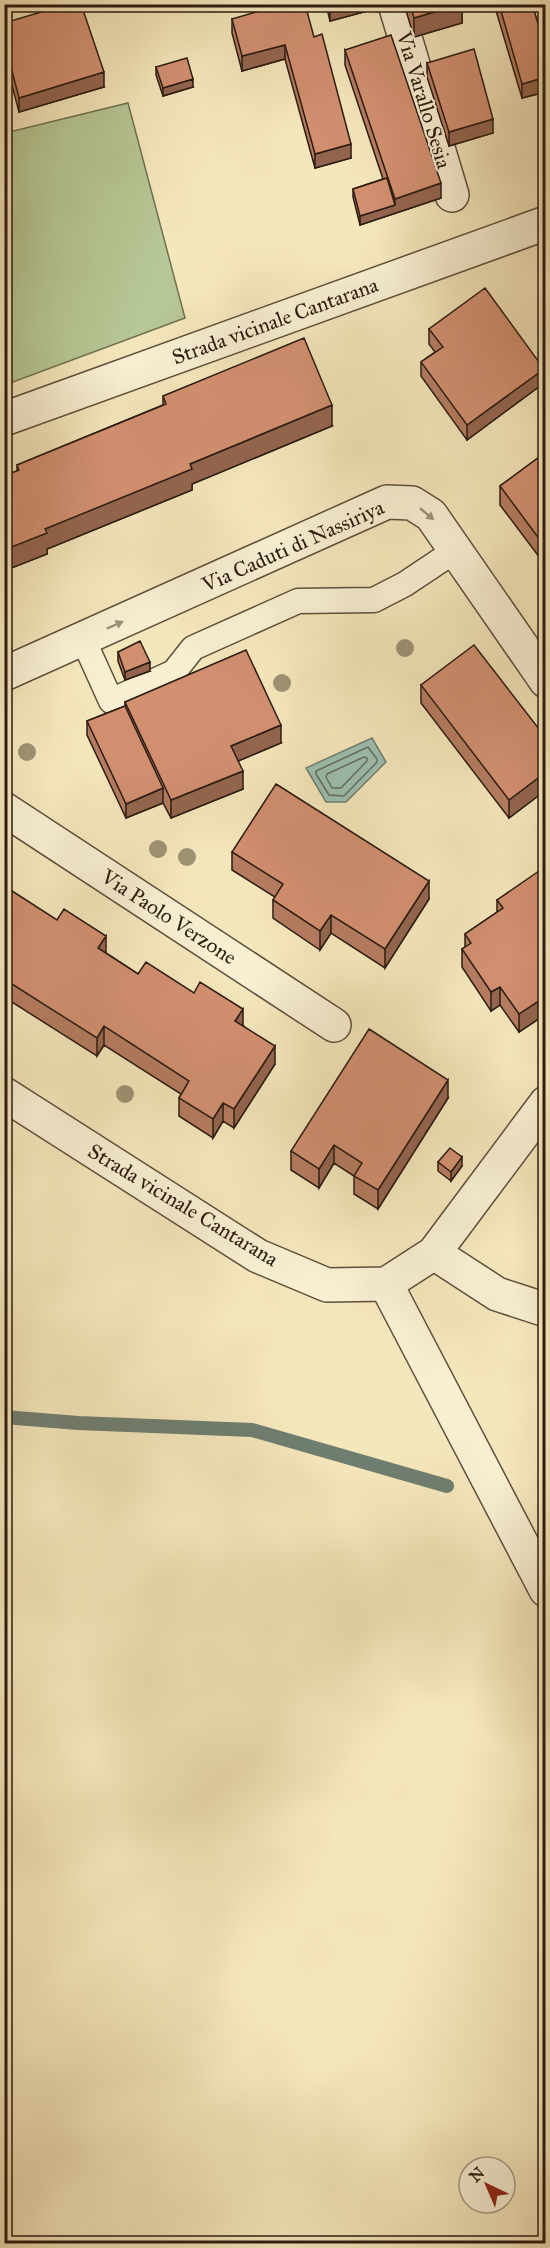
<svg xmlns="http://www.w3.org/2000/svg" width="550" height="2248" viewBox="0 0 550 2248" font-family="'IM FELL Great Primer',serif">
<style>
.green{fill:#b6c795;stroke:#707152;stroke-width:1.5}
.water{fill:#9cc0b0;stroke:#6f7e70;stroke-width:1.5}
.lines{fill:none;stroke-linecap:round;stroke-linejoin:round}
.shore{stroke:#646e60;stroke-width:1.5}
.stream{stroke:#6f7e70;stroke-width:14}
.lane-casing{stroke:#5e4e3b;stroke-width:27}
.street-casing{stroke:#5e4e3b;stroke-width:36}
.lane{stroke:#f8efd3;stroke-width:24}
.street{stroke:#f8efd3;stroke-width:33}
.tree{fill:#9d9373}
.wall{fill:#b57c61;stroke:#2b1b10;stroke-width:1.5}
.shaded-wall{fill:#93654f;stroke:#2b1b10;stroke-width:1.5}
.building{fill:#d29071;stroke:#2b1b10;stroke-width:1.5}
.oneway{fill:#9c907b}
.labels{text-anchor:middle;stroke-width:4.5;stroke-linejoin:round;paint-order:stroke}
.street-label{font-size:21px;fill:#2b1b10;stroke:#f8efd3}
</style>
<rect width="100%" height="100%" fill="#f5e7bc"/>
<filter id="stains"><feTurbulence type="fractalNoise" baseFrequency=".00333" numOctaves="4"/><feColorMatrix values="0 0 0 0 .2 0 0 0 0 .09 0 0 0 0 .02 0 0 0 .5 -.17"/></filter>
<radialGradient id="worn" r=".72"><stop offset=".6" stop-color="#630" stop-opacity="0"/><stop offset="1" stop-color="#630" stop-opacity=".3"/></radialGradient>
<!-- green -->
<path class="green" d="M128,103L185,318L5,385V133Z"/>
<!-- water -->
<path class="water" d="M372,738L386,762L346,802H326L306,768Z"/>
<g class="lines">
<!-- shore -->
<path class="shore" d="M368,747L377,759V762L344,796L329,795L316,774V771Z
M364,757L367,758V761L341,788H332L326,777L327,774Z"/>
<!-- stream -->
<path class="stream" d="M4,1417L78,1423L252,1430L447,1486"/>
<defs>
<path id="lane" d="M83,639L111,701L174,672L193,648L298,601L374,600L405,584L441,560L457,552"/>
<path id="street" d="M395,4L452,195
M4,419L546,223
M4,674L387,502L412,503L431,515L546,681
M4,809L334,1025
M4,1094L258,1256L327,1285L386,1284L434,1253L546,1103
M434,1253L497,1294L546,1310
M386,1284L546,1590"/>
</defs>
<!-- lane casing -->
<use href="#lane" class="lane-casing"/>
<!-- street casing -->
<use href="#street" class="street-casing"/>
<!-- lane -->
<use href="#lane" class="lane"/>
<!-- street -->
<use href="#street" class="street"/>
</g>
<!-- trees -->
<g class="tree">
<circle cx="405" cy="648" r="9"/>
<circle cx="282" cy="683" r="9"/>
<circle cx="27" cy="752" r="9"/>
<circle cx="158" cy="849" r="9"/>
<circle cx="187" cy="857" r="9"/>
<circle cx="125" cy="1094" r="9"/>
</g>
<!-- wall -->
<path class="wall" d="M326,4H375V9L330,21Z
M404,4H462V23L414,37Z
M494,4H532L546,50V92L522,98Z
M232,19L314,37L351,158L315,168L285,59L242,71L232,33Z
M4,23L104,87L19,112L4,55Z
M345,50L441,198L360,225L353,197V189L383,179L345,65Z
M427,63L493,133L449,146L427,77Z
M156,67L193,87L163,96L156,75Z
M429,329L544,383L467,440L421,376V362L435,352L429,344Z
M163,396L332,426L192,484V490L47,549V554L4,571V476L17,471V465L163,405Z
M546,452V566L500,505V486Z
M118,652L150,671L125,680L118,661Z
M421,685L546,738V790L509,818L421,703Z
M125,702L281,743L238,761L243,789L171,818L163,803L126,818L87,735V721L125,706Z
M232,852L429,899L385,968L331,933L320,950L273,918V900L275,897L232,870Z
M546,876V1014L519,1032L500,1005L491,1011L462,967V949L465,947V934L497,912V900Z
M4,895L106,953L138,974L243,1025L275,1064L234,1128L223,1121L213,1138L179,1116V1098L181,1094L104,1045L97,1056L4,997Z
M448,1098L378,1209L354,1194V1176L334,1163L319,1188L291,1170V1151Z
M438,1162L462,1166L451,1181L438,1171Z"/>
<!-- shaded-wall -->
<path class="shaded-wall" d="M338,4H375V9L330,21V7Z
M462,4V23L414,37V18Z
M285,45V59L242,71V56Z
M104,72V87L19,112V98Z
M546,77V92L522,98V84Z
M193,79V87L163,96V88Z
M493,119V133L449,146V132Z
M351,144V158L315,168V154Z
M441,183V198L360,225V216L395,205V199Z
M544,369V383L467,440V425Z
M332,405V426L192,484V490L47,549V554L4,571V550L45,529L190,464Z
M150,662V671L125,680V672Z
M281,725V743L231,764V746Z
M243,771V789L171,818V800Z
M546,772V790L509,818V800Z
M163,788V803L126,818V804Z
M429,881V899L385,968V949Z
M331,915V933L320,950V931Z
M106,936V955L98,948Z
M500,987V1005L491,1011V992Z
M546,996V1014L519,1032V1014Z
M243,1009V1028L235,1021Z
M104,1026V1045L97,1056V1038Z
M275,1046V1064L234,1128V1109Z
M448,1080V1098L378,1209V1190Z
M223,1103V1121L213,1138V1119Z
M334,1145V1163L319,1188V1169Z
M462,1157V1166L451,1181V1172Z"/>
<!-- building -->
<path class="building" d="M68,4H81L104,72L19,98L4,40V23Z
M284,4H305L314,37L322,34L351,144L315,154L285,45L242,56L232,19Z
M410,4H460L414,18Z
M499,4H532L546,50V77L522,84Z
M391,35L441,183L395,199L345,50Z
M474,49L493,119L449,132L427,63Z
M187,58L193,79L163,88L156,67Z
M387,178L395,205L360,216L353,189Z
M485,288L544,369L467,425L421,362L443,347L429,329Z
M304,338L332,405L190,464L192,469L45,529L47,533L4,550V476L19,470L17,465L166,404L163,396Z
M546,452V548L500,486Z
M140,641L150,662L125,672L118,652Z
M474,645L546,738V772L509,800L421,685Z
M246,650L281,725L231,746L243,771L171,800L125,702Z
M125,706L163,788L126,804L87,721Z
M276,784L429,881L385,949L331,915L320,931L273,900L283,884L232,852Z
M539,871L543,878L546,876V996L519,1014L500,987L491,992L462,949L471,943L465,934L503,908L497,900Z
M9,889L57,920L64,909L106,936L98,948L138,974L146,962L194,993L200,982L243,1009L235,1021L275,1046L234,1109L223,1103L213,1119L179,1098L189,1081L104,1026L97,1038L4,979V895Z
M369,1029L448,1080L378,1190L354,1176L362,1163L334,1145L319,1169L291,1151Z
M450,1148L462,1157L451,1172L438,1162Z"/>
<!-- one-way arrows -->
<defs><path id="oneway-solid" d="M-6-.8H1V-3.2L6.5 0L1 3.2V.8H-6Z" transform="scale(1.5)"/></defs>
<g class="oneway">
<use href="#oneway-solid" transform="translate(427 514) rotate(40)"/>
<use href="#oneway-solid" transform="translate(115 625) rotate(-24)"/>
</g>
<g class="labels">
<!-- street labels -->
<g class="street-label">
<text transform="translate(424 100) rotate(73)" y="7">Via Varallo Sesia</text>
<text transform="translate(275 321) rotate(-20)" y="7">Strada vicinale Cantarana</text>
<text transform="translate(293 546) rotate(-24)" y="7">Via Caduti di Nassiriya</text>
<text transform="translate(169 917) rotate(33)" y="7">Via Paolo Verzone</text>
<text transform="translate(183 1205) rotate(31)" y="7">Strada vicinale Cantarana</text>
</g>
</g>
<!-- margin -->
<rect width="550" height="2248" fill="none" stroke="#f5e7bc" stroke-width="24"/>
<rect x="6" y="6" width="538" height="2236" fill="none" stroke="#2b1b10" stroke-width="3"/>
<rect x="12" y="12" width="526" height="2224" fill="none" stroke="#2b1b10" stroke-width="1.5"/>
<!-- north arrow -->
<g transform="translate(487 2185) rotate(316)"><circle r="28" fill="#f8efd3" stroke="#a69a85" stroke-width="1.5"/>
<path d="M0-4.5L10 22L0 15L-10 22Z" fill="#8f2418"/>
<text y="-9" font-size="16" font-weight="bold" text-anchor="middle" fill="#2b1b10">N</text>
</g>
<rect width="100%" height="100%" filter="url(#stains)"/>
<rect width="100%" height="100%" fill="url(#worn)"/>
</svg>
